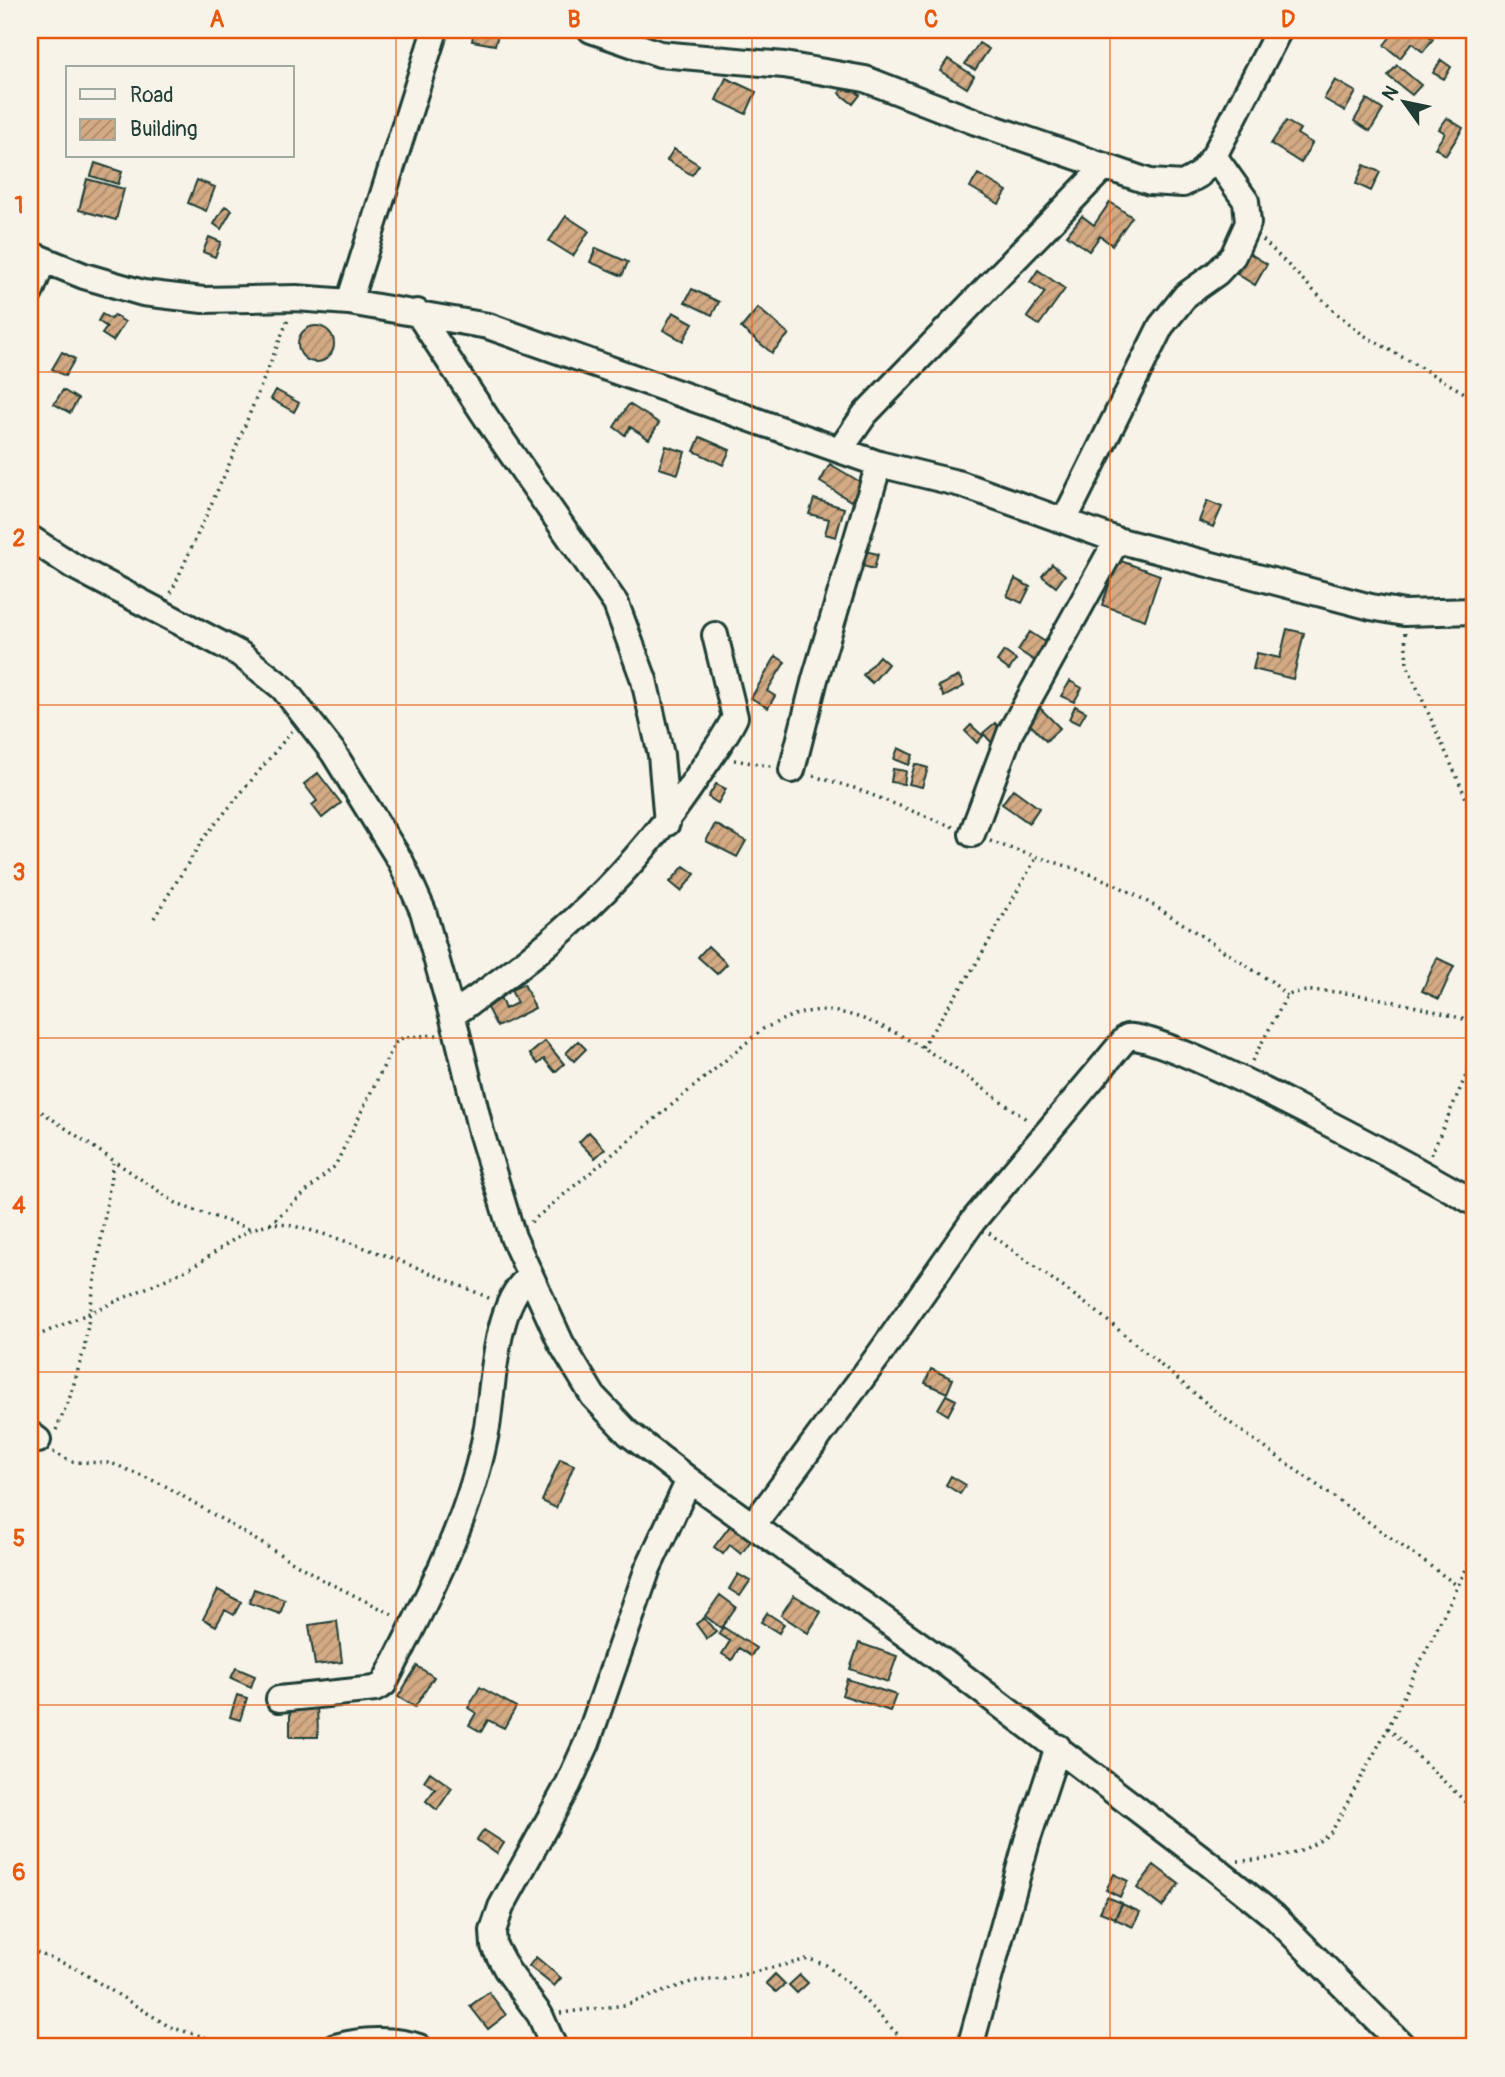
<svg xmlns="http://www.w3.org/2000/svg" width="1505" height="2077" viewBox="0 0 1505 2077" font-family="Pangolin,sans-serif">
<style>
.building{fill:url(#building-hatch);stroke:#1f3d34;stroke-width:2}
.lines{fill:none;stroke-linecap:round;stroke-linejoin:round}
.minor-casing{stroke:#1f3d34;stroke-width:30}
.path{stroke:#1f3d34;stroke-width:3.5;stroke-dasharray:2 5;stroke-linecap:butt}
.minor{stroke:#f7f3e8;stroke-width:24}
.grid{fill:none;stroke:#e8590c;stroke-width:2;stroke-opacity:0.55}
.neatline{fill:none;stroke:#e8590c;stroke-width:2.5}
.grid-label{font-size:23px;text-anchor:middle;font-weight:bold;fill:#e8590c}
</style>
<defs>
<pattern id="building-hatch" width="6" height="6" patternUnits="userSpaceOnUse" patternTransform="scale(1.75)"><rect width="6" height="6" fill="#d3aa84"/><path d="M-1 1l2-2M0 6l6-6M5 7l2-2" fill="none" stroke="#ab8c6d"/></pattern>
</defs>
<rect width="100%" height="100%" fill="#f7f3e8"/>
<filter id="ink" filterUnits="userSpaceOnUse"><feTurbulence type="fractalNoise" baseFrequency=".0143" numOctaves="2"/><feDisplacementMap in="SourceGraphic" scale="14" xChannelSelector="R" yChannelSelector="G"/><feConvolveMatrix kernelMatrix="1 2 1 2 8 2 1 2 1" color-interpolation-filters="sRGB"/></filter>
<g filter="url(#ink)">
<!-- building -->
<path class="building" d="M474,30L498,35L495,45L472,41Z
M1396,30H1422L1433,39L1423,52L1412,43L1400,58L1384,45Z
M979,43L989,49L975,70L965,64Z
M948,59L974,76L967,88L940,71Z
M1441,60L1451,67L1444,79L1433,73Z
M1397,65L1421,85L1412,95L1388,76Z
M726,78L756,92L746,114L716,100Z
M1335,80L1356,92L1345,111L1324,99Z
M846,84L860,95L853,104L839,93Z
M1367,99L1383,110L1370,131L1354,121Z
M1447,118L1463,128L1446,155L1435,148L1445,133L1439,129Z
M1286,121L1300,129L1297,134L1312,143L1301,163L1271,144Z
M674,149L699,165L692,175L667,160Z
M95,163L122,172L118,184L91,176Z
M1364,165L1380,172L1371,191L1356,184Z
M978,174L1007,191L999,204L970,187Z
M87,179L124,189L116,220L79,210Z
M197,180L215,187L206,211L188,203Z
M1110,202L1132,217L1112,245L1100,236L1089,251L1067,235L1082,216L1094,225Z
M225,206L232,210L221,229L214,224Z
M566,216L589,231L573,256L549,241Z
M209,237L221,242L215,257L203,252Z
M596,248L628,262L622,276L590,262Z
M1249,253L1267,264L1255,285L1237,274Z
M1038,270L1065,289L1039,325L1027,317L1045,292L1030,282Z
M692,289L719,302L712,315L685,302Z
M758,308L789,334L772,353L741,328Z
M673,312L693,323L683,341L663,330Z
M102,314L111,319L114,315L125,322L113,341L102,334L107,327L98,321Z
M298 344a18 18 0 1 1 36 0a18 18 0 1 1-36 0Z
M62,352L75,359L65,376L52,369Z
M63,390L78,399L70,413L54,404Z
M276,390L299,403L294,412L271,399Z
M629,404L659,423L649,439L630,427L625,435L614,427Z
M700,437L730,450L723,465L694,451Z
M666,446L685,452L678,474L659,468Z
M830,464L862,483L851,501L820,482Z
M814,499L844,508L836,537L825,534L829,519L809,514Z
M1207,501L1222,507L1213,527L1199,521Z
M860,550L878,554L874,569L856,564Z
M1118,560L1160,575L1145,620L1102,605Z
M1052,564L1065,575L1056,587L1042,576Z
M1015,579L1030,587L1022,603L1007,596Z
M1287,629L1304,633L1293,679L1253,669L1257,653L1280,658Z
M1030,632L1047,643L1035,661L1018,650Z
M1004,651L1016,660L1009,670L997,661Z
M776,656L785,662L767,691L775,696L768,708L751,698Z
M879,656L888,664L872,683L863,675Z
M959,676L964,686L944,697L938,686Z
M1070,681L1082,688L1074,702L1061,696Z
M1038,706L1060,728L1046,741L1025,719Z
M1075,706L1086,712L1079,724L1069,719Z
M995,723L1003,732L992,743L983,733Z
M971,725L983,736L977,743L965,731Z
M898,748L913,755L909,765L894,759Z
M915,764L928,768L922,787L909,784Z
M893,769L906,771L904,784L891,782Z
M318,773L341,803L322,818L312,805L317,801L304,784Z
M716,784L726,789L718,803L708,797Z
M1013,789L1039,808L1029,823L1002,804Z
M715,824L746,841L737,857L706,841Z
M684,866L695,874L681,891L670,882Z
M708,946L727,964L717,974L698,957Z
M1437,958L1454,966L1439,999L1422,991Z
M524,984L535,1008L497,1027L486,1006L501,999L505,1009L517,1003L511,990Z
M545,1041L564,1064L555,1072L544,1059L538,1064L530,1054Z
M578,1041L586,1049L574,1061L566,1053Z
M589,1132L605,1149L595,1158L579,1142Z
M931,1369L953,1379L947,1393L925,1383Z
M946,1395L956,1400L948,1415L938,1409Z
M560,1459L574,1465L556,1508L542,1501Z
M951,1476L966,1485L960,1494L946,1485Z
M736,1518L756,1534L741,1554L730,1545L723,1554L714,1547Z
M738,1574L750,1581L740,1596L729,1589Z
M254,1589L285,1600L280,1614L249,1603Z
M218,1590L241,1602L234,1615L225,1610L216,1626L203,1619Z
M720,1595L736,1607L721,1628L705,1616Z
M794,1595L821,1612L808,1633L781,1615Z
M767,1613L784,1624L779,1633L761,1622Z
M704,1618L716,1632L707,1639L696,1624Z
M337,1621L342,1662L315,1665L309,1625Z
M723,1627L756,1648L751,1656L739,1648L732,1660L722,1654L730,1641L719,1634Z
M859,1643L897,1656L888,1682L850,1669Z
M417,1666L434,1677L415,1707L398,1697Z
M236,1668L255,1676L251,1687L231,1678Z
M847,1679L896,1695L890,1711L842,1695Z
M480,1687L516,1707L504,1728L488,1720L481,1732L469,1725L476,1713L468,1708Z
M237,1695L247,1698L240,1720L230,1717Z
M317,1703L318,1737H290V1704Z
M430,1772L452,1788L437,1810L426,1801L435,1789L424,1781Z
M484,1830L504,1843L497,1854L477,1840Z
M1154,1865L1179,1884L1162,1907L1137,1888Z
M1114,1874L1128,1881L1120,1897L1106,1890Z
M1107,1897L1122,1903L1115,1918L1100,1912Z
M1122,1904L1140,1912L1133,1927L1115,1919Z
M536,1957L561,1978L554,1986L529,1966Z
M775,1974L785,1984L776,1992L766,1983Z
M800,1975L808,1983L797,1993L789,1985Z
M489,1992L506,2015L488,2029L470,2006Z"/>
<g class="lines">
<defs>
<path id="minor" d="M591,30L660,54L784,65L865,79L976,122L1150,182L1183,184L1199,175L1214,156L1279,30
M30,254L84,276L143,293L203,300L296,298L349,302L488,326L879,464L961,484L1117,540L1371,607L1404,613L1475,611
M30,293L43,261
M349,302L435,30
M417,312L488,420L616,604L644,680L661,755L667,823
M840,450L865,414L1105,166
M1065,519L1161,326L1186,295L1217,273L1233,256L1248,223L1246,201L1214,156
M30,538L73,566L240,654L283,688L333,752L401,862L423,911L457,1033L481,1132L513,1237L561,1343L593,1396L628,1433L689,1480L944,1662L1208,1863L1274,1916L1404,2047
M792,770L815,679L879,464
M972,834L1010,733L1117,540
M452,1015C553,947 634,874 701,771C713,753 726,736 735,717L715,635
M30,1434L38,1440
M754,1524L879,1355L973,1221L1127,1037C1164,1030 1428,1176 1475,1203
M279,1699L375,1689L384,1684C425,1602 471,1519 487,1427C493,1388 495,1299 530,1277
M335,2047C361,2040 393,2038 419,2047
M554,2047L540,2015L507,1970L494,1946L493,1931L501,1907L568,1785L587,1743L648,1568L689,1480
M970,2047L1027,1841L1058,1747"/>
</defs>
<!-- minor casing -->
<use href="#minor" class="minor-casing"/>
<!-- path -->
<path class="path" d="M1263,240L1335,312L1362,334L1475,399
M171,593L228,467L289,317
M1405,633L1407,665L1475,818
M734,760L771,766
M813,776L854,788L953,827
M990,841C1032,857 1076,866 1116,885C1171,912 1219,950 1271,981L1287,996
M154,918L203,839L292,731
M922,1047L976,964L1036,858
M1252,1061L1287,996C1319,978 1437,1012 1475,1022
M30,1104L179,1205L254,1230
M1431,1155L1475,1055
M531,1222L763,1029C780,1021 794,1013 813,1011C878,1004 977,1085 1029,1121
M270,1224L335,1166L395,1043L404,1037L438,1035
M989,1233L1097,1312L1229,1422L1458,1586
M30,1339C82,1316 134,1294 186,1270C214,1257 239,1229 270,1224C304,1219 454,1282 491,1299
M56,1430L69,1400L84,1350L113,1163
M53,1452L73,1462L111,1463L164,1485L323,1580L396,1616
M1388,1728L1475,1811
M1238,1861C1270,1860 1308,1854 1332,1831L1388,1728L1475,1551
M30,1950L75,1968L170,2027L238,2047
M560,2013L625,2005L694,1981L725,1979L809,1959L826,1965L849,1984L910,2047"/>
<!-- minor -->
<use href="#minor" class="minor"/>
</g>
</g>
<!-- grid -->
<path class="grid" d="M396,30V2047M752,30V2047M1110,30V2047M30,372H1475M30,705H1475M30,1038H1475M30,1372H1475M30,1705H1475"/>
<!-- margin -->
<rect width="1505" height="2077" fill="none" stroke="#f7f3e8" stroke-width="77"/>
<!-- legend -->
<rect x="66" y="66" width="228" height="91" fill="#f7f3e8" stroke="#a1aaa0" stroke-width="2"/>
<rect x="80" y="89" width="35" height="10" fill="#f7f3e8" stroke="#a1aaa0" stroke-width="2"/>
<text x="130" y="102" font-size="21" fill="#1f3d34">Road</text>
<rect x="80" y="119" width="35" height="21" fill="url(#building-hatch)" stroke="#a1aaa0" stroke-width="2"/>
<text x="130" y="136" font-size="21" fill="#1f3d34">Building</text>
<!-- north arrow -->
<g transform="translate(1404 102) rotate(303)" stroke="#f7f3e8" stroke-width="5" paint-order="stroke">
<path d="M0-5L12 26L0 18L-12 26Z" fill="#1f3d34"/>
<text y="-10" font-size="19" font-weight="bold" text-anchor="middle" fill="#1f3d34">N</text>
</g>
<rect x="38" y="38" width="1428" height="2000" class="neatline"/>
<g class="grid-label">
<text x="217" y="27">A</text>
<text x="574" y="27">B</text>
<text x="931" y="27">C</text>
<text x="1288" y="27">D</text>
<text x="19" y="213">1</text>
<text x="19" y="546">2</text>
<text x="19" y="880">3</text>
<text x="19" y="1213">4</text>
<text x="19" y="1546">5</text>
<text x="19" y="1880">6</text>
</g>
</svg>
